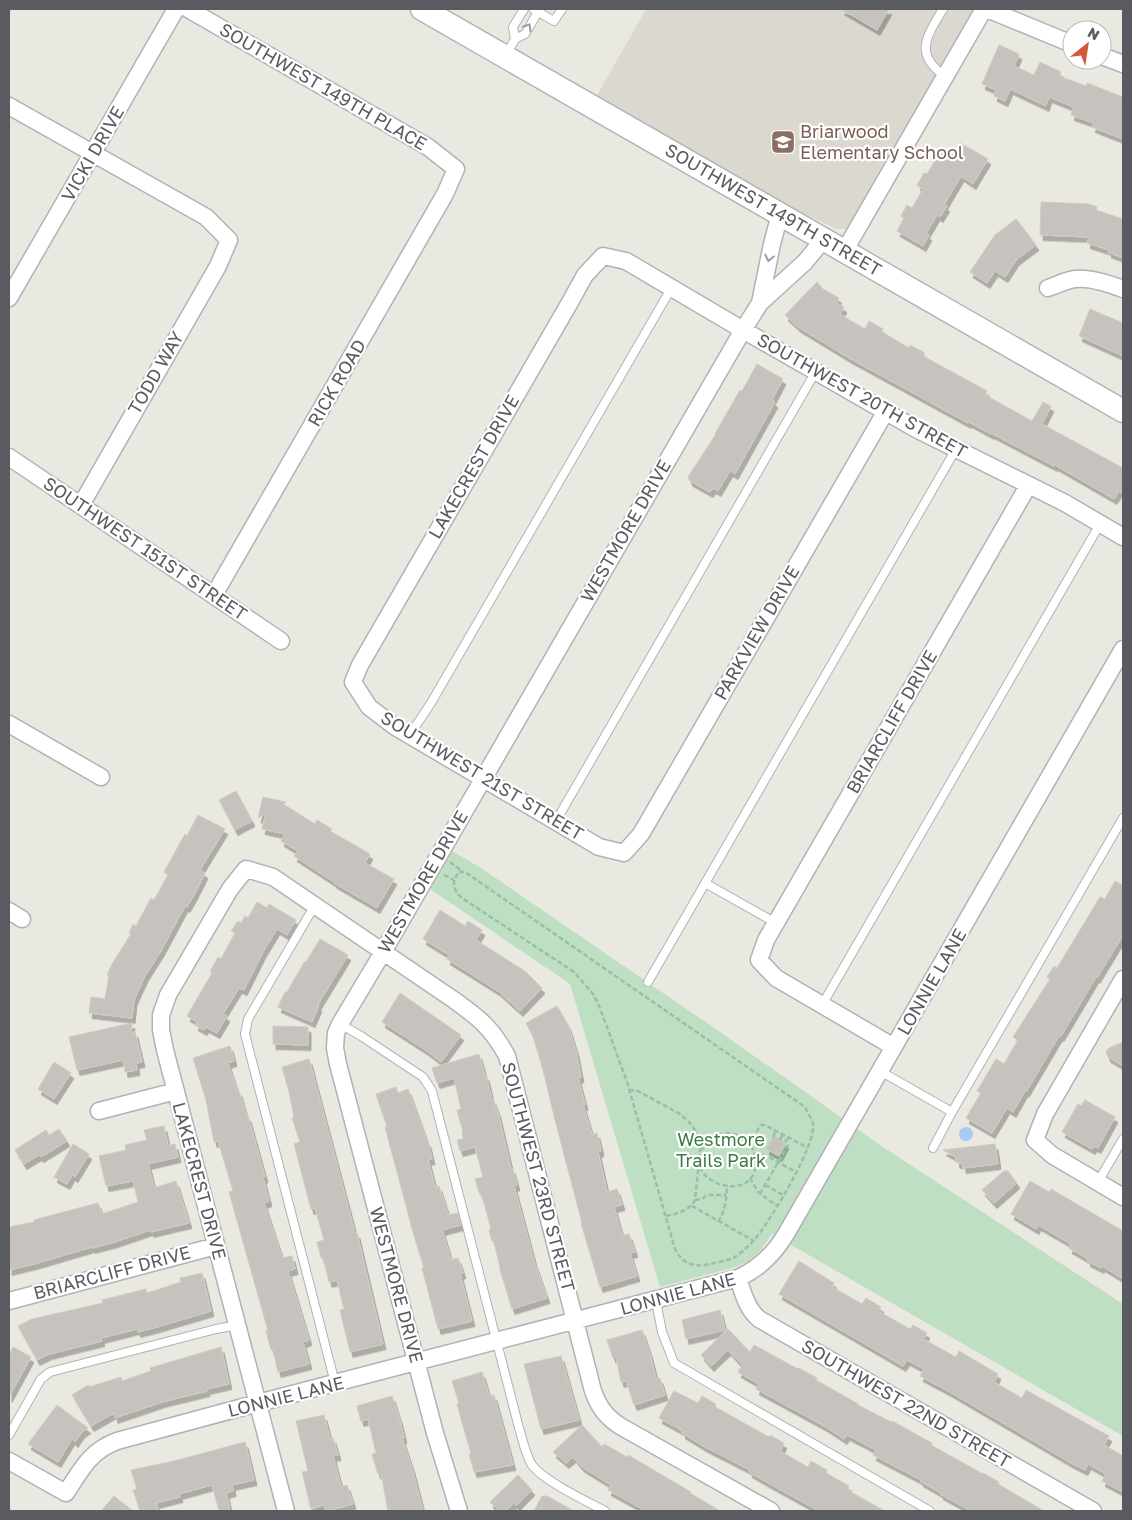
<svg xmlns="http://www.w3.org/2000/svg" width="1132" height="1520" viewBox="0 0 1132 1520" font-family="'Golos Text',sans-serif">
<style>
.education{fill:#dad8cf}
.green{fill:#bfdfc3}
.water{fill:#a7cbf4}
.building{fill:#c6c3be;stroke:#cecbc0;filter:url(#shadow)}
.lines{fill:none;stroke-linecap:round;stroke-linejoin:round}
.lane-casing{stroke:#b1b2b7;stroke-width:10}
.street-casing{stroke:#b1b2b7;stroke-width:19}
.secondary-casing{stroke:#b2b4ba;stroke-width:25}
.path{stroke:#9abfa8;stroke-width:2.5;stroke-dasharray:5 2.5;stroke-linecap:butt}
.lane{stroke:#fff;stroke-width:8}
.street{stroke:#fff;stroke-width:16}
.secondary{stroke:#fff;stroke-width:22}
.oneway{stroke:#9b9da0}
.labels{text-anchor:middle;stroke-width:4.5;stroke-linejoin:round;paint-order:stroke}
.street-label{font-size:18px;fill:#595b60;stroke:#fff}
.education-label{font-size:18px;fill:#785e54;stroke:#fff;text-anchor:start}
.park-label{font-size:18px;fill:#3d7b46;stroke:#fff}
</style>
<defs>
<filter id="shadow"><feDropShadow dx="3" dy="5.5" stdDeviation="0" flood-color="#0004"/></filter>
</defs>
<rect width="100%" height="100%" fill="#eae9e1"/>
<!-- education -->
<path class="education" d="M646,9H975L852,223L846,229H837L742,185L595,99Z"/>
<!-- green -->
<path class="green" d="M452,851L481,868L723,1034L883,1147L1123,1304V1436L772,1234L761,1250L749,1261L736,1267L660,1287L570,984L430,889Z"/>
<!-- water -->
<path class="water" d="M959 1134a7 7 0 1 1 14 0a7 7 0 1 1-14 0Z"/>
<!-- building -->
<path class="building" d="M841,9H889L877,30Z
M999,45L1019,54L1014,66L1034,75L1040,62L1061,72L1059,76L1086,86L1087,83L1123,97V139L1092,127L1094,123L1071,115L1074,107L1049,97L1046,106L1010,89L1005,101L994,96L996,90L982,84Z
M960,143L988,159L973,184L961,176L944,205L947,206L940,217L937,215L926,234L929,235L923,246L897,231L904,218L901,216L907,205L912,208L923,189L917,185L924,173L927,174L942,149L953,155Z
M1041,202L1088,204L1097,207L1096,210L1123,219V258L1108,252L1109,250L1087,243L1089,237L1040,235Z
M1016,219L1036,245L1016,260L1005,277L995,271L987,283L970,272L995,235Z
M817,282L823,289L839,298L836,303L844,307L840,314L841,315L865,329L869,321L883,329L882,332L909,348L910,345L925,353L923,356L987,391L985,395L1032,421L1043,402L1051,406L1042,424L1123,468V494L1119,491L1114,499L1055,465L1054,466L991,433V434L969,422L968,423L849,358L798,327L785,315Z
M1090,309L1123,323V356L1079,336Z
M757,364L783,379L772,400L775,402L735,474L730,471L718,491L713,488L710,492L690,481L688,477L716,434H715L740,390L742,391Z
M236,791L252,821L235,830L219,800Z
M263,797L286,802L283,804L315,824L317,820L332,829L330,831L370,854L365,863L394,879L377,908L334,883V882L294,856L298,851L281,841L285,834L262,829L266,813L258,818Z
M198,815L225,829L200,870L205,873L194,895L187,907L185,906L161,951L145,976L134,1000L132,1018L89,1013L91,997L105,999L109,975H107L112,964L131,934L129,933L133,924L136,926L151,898L154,900L168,875L164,872L185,834L187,836Z
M1115,881L1123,885V935L1097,978L1096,977L1061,1036H1059L1026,1092L1025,1091L1013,1112L1007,1108L992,1133L966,1118L981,1093L977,1091L996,1059L1004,1064L1018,1040L1013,1037L1050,979L1047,977L1054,966L1057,968L1100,897L1105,899Z
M257,902L267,908L269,904L296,920L287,935L277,929L263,952L244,990L239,988L223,1014L227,1016L217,1033L206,1027L204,1030L195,1025L197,1022L187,1016L212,973L210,972L218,957L221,959L235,933L231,931L238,921L241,923L245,916L248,918Z
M440,910L465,926L468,921L482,930L476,940L526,972L542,988L520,1011L498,991L447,959L449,955L423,939Z
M320,939L348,955L317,1006H319L312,1022L278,1007L285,992H287L305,961L306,962Z
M400,993L461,1035L441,1062L427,1051L382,1022Z
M557,1006L568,1025L576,1051L581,1077L578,1078L585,1105H583L592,1135L597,1133L601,1151L598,1152L607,1192L617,1189L622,1205L614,1207L622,1236L629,1234L635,1252L630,1253L637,1276L600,1287L581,1223H582L555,1120L543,1070L533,1036L526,1023Z
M132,1023L131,1033L135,1032L142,1062L136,1063L137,1070L125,1072L123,1060L77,1070L69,1037Z
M273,1026L308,1027V1045L273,1044Z
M1123,1042V1066L1108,1057L1106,1052L1109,1048Z
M230,1046L234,1061L228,1063L237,1091H239L246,1116H248L265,1177L263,1178L269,1201L264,1203L282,1258L292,1256L295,1269L288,1271L309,1340L303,1342L309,1364L278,1372L273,1350H271L266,1331H268L229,1192L233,1191L218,1141L214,1142L206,1100L193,1058Z
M479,1054L485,1076L486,1075L492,1100L493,1099L498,1113L511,1169L512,1168L517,1185L514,1186L534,1261L547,1298L512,1309L501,1273L494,1241H492L489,1230L491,1229L482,1195H480L475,1179L483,1177L475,1147L460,1151L457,1140L463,1139L462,1132H463L457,1110L461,1109L454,1078L437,1083L432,1068Z
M309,1059L346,1199L355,1233H357L383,1344L350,1352L340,1310L344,1309L337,1280L329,1282L323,1257L321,1258L317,1242L324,1240L315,1208L311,1209L294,1144L300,1142L292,1118L294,1117L289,1092L282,1067Z
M54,1062L71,1073L54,1099L38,1089Z
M396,1087L398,1093L408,1089L427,1142H428L432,1159L428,1160L435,1187L439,1186L448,1215L458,1213L461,1225L442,1230L451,1260L458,1258L463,1273L460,1274L472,1321L438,1329L422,1268H424L414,1236L385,1127H387L376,1094Z
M1085,1100L1115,1117L1098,1148L1094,1146L1092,1149L1062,1132L1078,1104L1081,1106Z
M164,1126L168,1146L175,1144L178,1157L148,1164L154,1188L176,1181L189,1223L151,1232L150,1230L115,1242L92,1248V1247L34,1264L9,1270V1227L34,1222V1220L52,1215L98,1203L102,1214L138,1202L133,1181L106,1186L99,1156L126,1150L125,1145L147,1140L144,1130Z
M59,1129L67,1141L41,1157L39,1155L24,1164L15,1150L46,1130L49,1135Z
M774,1136L786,1143L779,1156L766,1149Z
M73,1144L89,1154L75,1177L72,1175L67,1184L54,1177Z
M995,1144L998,1164L963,1168V1163H957L956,1157L943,1150Z
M1004,1171H1008L1017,1183L994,1203L982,1190Z
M1030,1181L1049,1192L1051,1189L1123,1231V1279L1102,1266L1101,1268L1087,1261L1088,1259L1069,1248L1071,1244L1038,1225L1036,1229L1011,1214Z
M799,1261L834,1283L832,1287L862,1304L866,1298L881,1307L878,1311L910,1329L913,1325L927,1333L923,1339L956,1357L959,1351L998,1374L994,1382L1022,1398L1026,1390L1109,1436L1104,1445L1123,1456V1492L1102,1481L1106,1474L1088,1464L1085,1470L1071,1463L950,1392L920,1376L924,1369L907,1360L903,1366L779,1294Z
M202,1273L211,1311L157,1327L138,1332L137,1329L101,1338L102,1341L49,1354L37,1360L18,1326L32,1319L103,1303L102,1300L146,1289L147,1293L181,1282L180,1278Z
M720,1310L725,1330L686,1339L682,1320Z
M728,1329L750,1352L754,1345L798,1369L799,1368L817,1378L816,1380L858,1404V1405L891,1422L892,1421L932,1443L931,1445L983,1474V1473L999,1482L998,1484L1044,1511H971L940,1494L941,1493L920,1481L921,1480L873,1455L876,1450L847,1435L844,1439L826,1427L756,1389L759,1384L738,1372L742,1365L728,1350L711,1366L701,1355Z
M642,1330L650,1354L656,1379L660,1378L665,1395L634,1405L626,1381L621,1382L616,1357L613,1358L607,1340Z
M13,1347L31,1357L9,1397V1356Z
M221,1347L229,1384L207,1389V1391L162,1402L115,1418L114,1413L91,1426L72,1395L88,1385L89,1387L121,1377L122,1381L151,1371L150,1368Z
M561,1356L579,1420L541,1429L524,1364Z
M482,1372L489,1396L494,1395L513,1465L474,1472L469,1454L471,1453L463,1426L457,1404L459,1403L452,1381Z
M674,1391L698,1403L702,1396L716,1404L715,1407L769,1437L770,1435L784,1443L780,1451L808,1467L811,1461L827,1470L826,1473L849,1486L847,1490L885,1511H819L770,1484L749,1472L750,1470L703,1446L682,1433L683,1431L659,1418Z
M392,1396L400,1421L404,1438H402L412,1468L423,1511H388L381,1473L378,1474L372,1454L376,1453L368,1419L361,1421L357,1406Z
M57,1405L88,1428L82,1432L75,1442L72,1439L58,1462L28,1444Z
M324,1415L330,1439L333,1438L338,1455L333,1456L341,1487L347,1485L353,1504L327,1511H326L324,1505L311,1509L302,1472L308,1471L296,1421Z
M582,1425L602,1447L604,1444L627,1457L628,1455L691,1492L690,1493L720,1511H646L608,1490L611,1485L582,1467L573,1457L566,1463L553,1452Z
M245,1442L254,1480L232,1485L233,1491L226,1493L230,1511H219L212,1485L179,1494L180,1497L156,1503L159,1511H140L133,1490L137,1489L131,1470L174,1461Z
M518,1475L532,1490L517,1505L514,1503L505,1511H499L490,1502Z
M114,1496L133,1511H101Z
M542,1496H547L574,1511H534Z"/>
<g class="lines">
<defs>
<path id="lane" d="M533,9L554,21L562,9
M943,9C927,36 913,54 945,76
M515,39L513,27L524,9
M506,55L515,39L525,34L538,12
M409,736L431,703L672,287
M556,821L816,371
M705,883L776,923
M315,905L248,1019L245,1034L335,1383
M648,982L956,449
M822,1005L1100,524
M340,1024L361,1036L423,1077L432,1091L519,1428C523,1440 525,1454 532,1465C544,1481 586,1501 605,1511
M880,1071L952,1112
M933,1148L952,1112L1123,818
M1098,1182L1123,1139
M656,1301L662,1332L674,1363L930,1511
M9,1435L41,1379L50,1372L216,1329L238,1325"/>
<path id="street" d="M188,9L428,147L456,169L445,194L214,595
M987,9L1072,44
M1102,56L1123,64
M9,106L206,217L229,240L218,266L81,505
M845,250L984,9
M1048,288C1057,285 1066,280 1075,279C1090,277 1110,284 1123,289
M9,298L176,9
M760,303L772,244L780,214
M886,411L641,834L624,853L599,847L394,726L369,707L353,682L360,665L569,304L585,275L603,256L626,261L743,330L916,429L1065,503L1123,537
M9,457L281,641
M9,724L101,777
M9,911L22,919
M1123,979L1045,1114L1035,1140L1052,1155L1123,1197
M894,1047L776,978L759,960L766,940L1028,486
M99,1111L176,1091
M738,1278C743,1293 747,1309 759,1319L1093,1511
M9,1301L216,1246
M9,1461L66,1493C81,1470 90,1451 117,1441L258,1403L738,1278C759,1269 774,1254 786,1234L1123,649
M286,1511L165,1050L161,1030V1015L168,995L230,889L246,869L273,877L454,1000C479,1018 492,1028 507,1056L593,1391C599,1407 605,1416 620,1426L771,1511
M459,1511L435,1433L338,1064L335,1048L336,1033L340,1024L383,952L743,330L760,303L805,262L824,239"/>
<path id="secondary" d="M422,9L1123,411"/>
</defs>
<!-- lane casing -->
<use href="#lane" class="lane-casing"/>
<!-- street casing -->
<use href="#street" class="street-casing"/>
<!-- secondary casing -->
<use href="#secondary" class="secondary-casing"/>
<!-- path -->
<path class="path" d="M450,862L462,871
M459,872H465L805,1107C807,1112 812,1119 813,1124C816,1146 770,1221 755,1239C750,1245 741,1253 735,1257C726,1261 715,1263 705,1265C690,1267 681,1261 675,1249L627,1082L600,1008L593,994L574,972L462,898C453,890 451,882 459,872Z
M444,875L454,880
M629,1090L638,1091L680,1114L690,1123L698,1135L701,1142L695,1200C689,1211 677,1214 666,1216
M773,1137L776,1130
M780,1140L783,1134
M785,1142L789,1137
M751,1146C755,1139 756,1130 761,1125H765L808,1148
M755,1156L760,1154L767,1156L796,1172
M700,1167C707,1187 745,1195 754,1173C766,1139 719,1115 701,1151
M750,1178L758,1192L777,1206
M765,1185L783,1195
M760,1194L788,1145
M695,1200L702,1199L707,1195H726
M692,1206L754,1241
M718,1222C726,1210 726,1199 727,1185"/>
<!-- lane -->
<use href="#lane" class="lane"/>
<!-- street -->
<use href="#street" class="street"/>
<!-- secondary -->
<use href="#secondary" class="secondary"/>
</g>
<!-- one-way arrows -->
<defs><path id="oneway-chevron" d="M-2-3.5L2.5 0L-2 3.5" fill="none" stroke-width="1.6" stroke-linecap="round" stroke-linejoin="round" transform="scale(1.25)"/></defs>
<g class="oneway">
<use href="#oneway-chevron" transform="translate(528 27) rotate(-58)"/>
<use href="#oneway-chevron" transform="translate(769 258) rotate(102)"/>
</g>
<!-- icons -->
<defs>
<symbol id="school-square" viewBox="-11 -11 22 22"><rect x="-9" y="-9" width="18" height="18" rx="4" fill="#8d6e63" stroke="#fff"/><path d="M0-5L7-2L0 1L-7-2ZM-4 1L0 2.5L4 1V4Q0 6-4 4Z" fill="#fff"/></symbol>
</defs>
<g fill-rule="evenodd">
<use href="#school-square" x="769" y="128" width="28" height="28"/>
</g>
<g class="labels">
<!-- street labels -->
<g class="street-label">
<text transform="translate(323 87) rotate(30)" y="6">SOUTHWEST 149TH PLACE</text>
<text transform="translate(93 154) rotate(-60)" y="6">VICKI DRIVE</text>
<text transform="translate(773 210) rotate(30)" y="6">SOUTHWEST 149TH STREET</text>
<text transform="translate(156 373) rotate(-60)" y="6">TODD WAY</text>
<text transform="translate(337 383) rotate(-60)" y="6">RICK ROAD</text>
<text transform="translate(862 396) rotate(29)" y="6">SOUTHWEST 20TH STREET</text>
<text transform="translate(474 467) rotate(-60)" y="6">LAKECREST DRIVE</text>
<text transform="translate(626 531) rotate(-60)" y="6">WESTMORE DRIVE</text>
<text transform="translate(145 549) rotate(34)" y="6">SOUTHWEST 151ST STREET</text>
<text transform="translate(757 633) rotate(-60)" y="6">PARKVIEW DRIVE</text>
<text transform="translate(892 722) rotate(-60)" y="6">BRIARCLIFF DRIVE</text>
<text transform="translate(482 776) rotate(31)" y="6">SOUTHWEST 21ST STREET</text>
<text transform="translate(423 882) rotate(-60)" y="6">WESTMORE DRIVE</text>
<text transform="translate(932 982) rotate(-60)" y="6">LONNIE LANE</text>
<text transform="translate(538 1177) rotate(75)" y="6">SOUTHWEST 23RD STREET</text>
<text transform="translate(199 1181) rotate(75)" y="6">LAKECREST DRIVE</text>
<text transform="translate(112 1273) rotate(-15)" y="6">BRIARCLIFF DRIVE</text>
<text transform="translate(396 1285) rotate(75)" y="6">WESTMORE DRIVE</text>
<text transform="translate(678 1294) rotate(-15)" y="6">LONNIE LANE</text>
<text transform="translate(286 1397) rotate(-14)" y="6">LONNIE LANE</text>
<text transform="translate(906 1404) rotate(30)" y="6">SOUTHWEST 22ND STREET</text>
</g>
<!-- education labels -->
<g class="education-label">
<text x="800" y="138">Briarwood<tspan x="800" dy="21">Elementary School</tspan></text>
</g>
<!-- park labels -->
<g class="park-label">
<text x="721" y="1146">Westmore<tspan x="721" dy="21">Trails Park</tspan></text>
</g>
</g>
<!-- border -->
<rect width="1132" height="1520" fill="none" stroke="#595b60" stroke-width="20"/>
<!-- north arrow -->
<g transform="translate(1087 45) rotate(30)"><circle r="24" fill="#ffffff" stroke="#bdbdbf"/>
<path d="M0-4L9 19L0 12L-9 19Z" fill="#d3583e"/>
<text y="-8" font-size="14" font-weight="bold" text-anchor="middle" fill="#595b60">N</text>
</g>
</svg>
